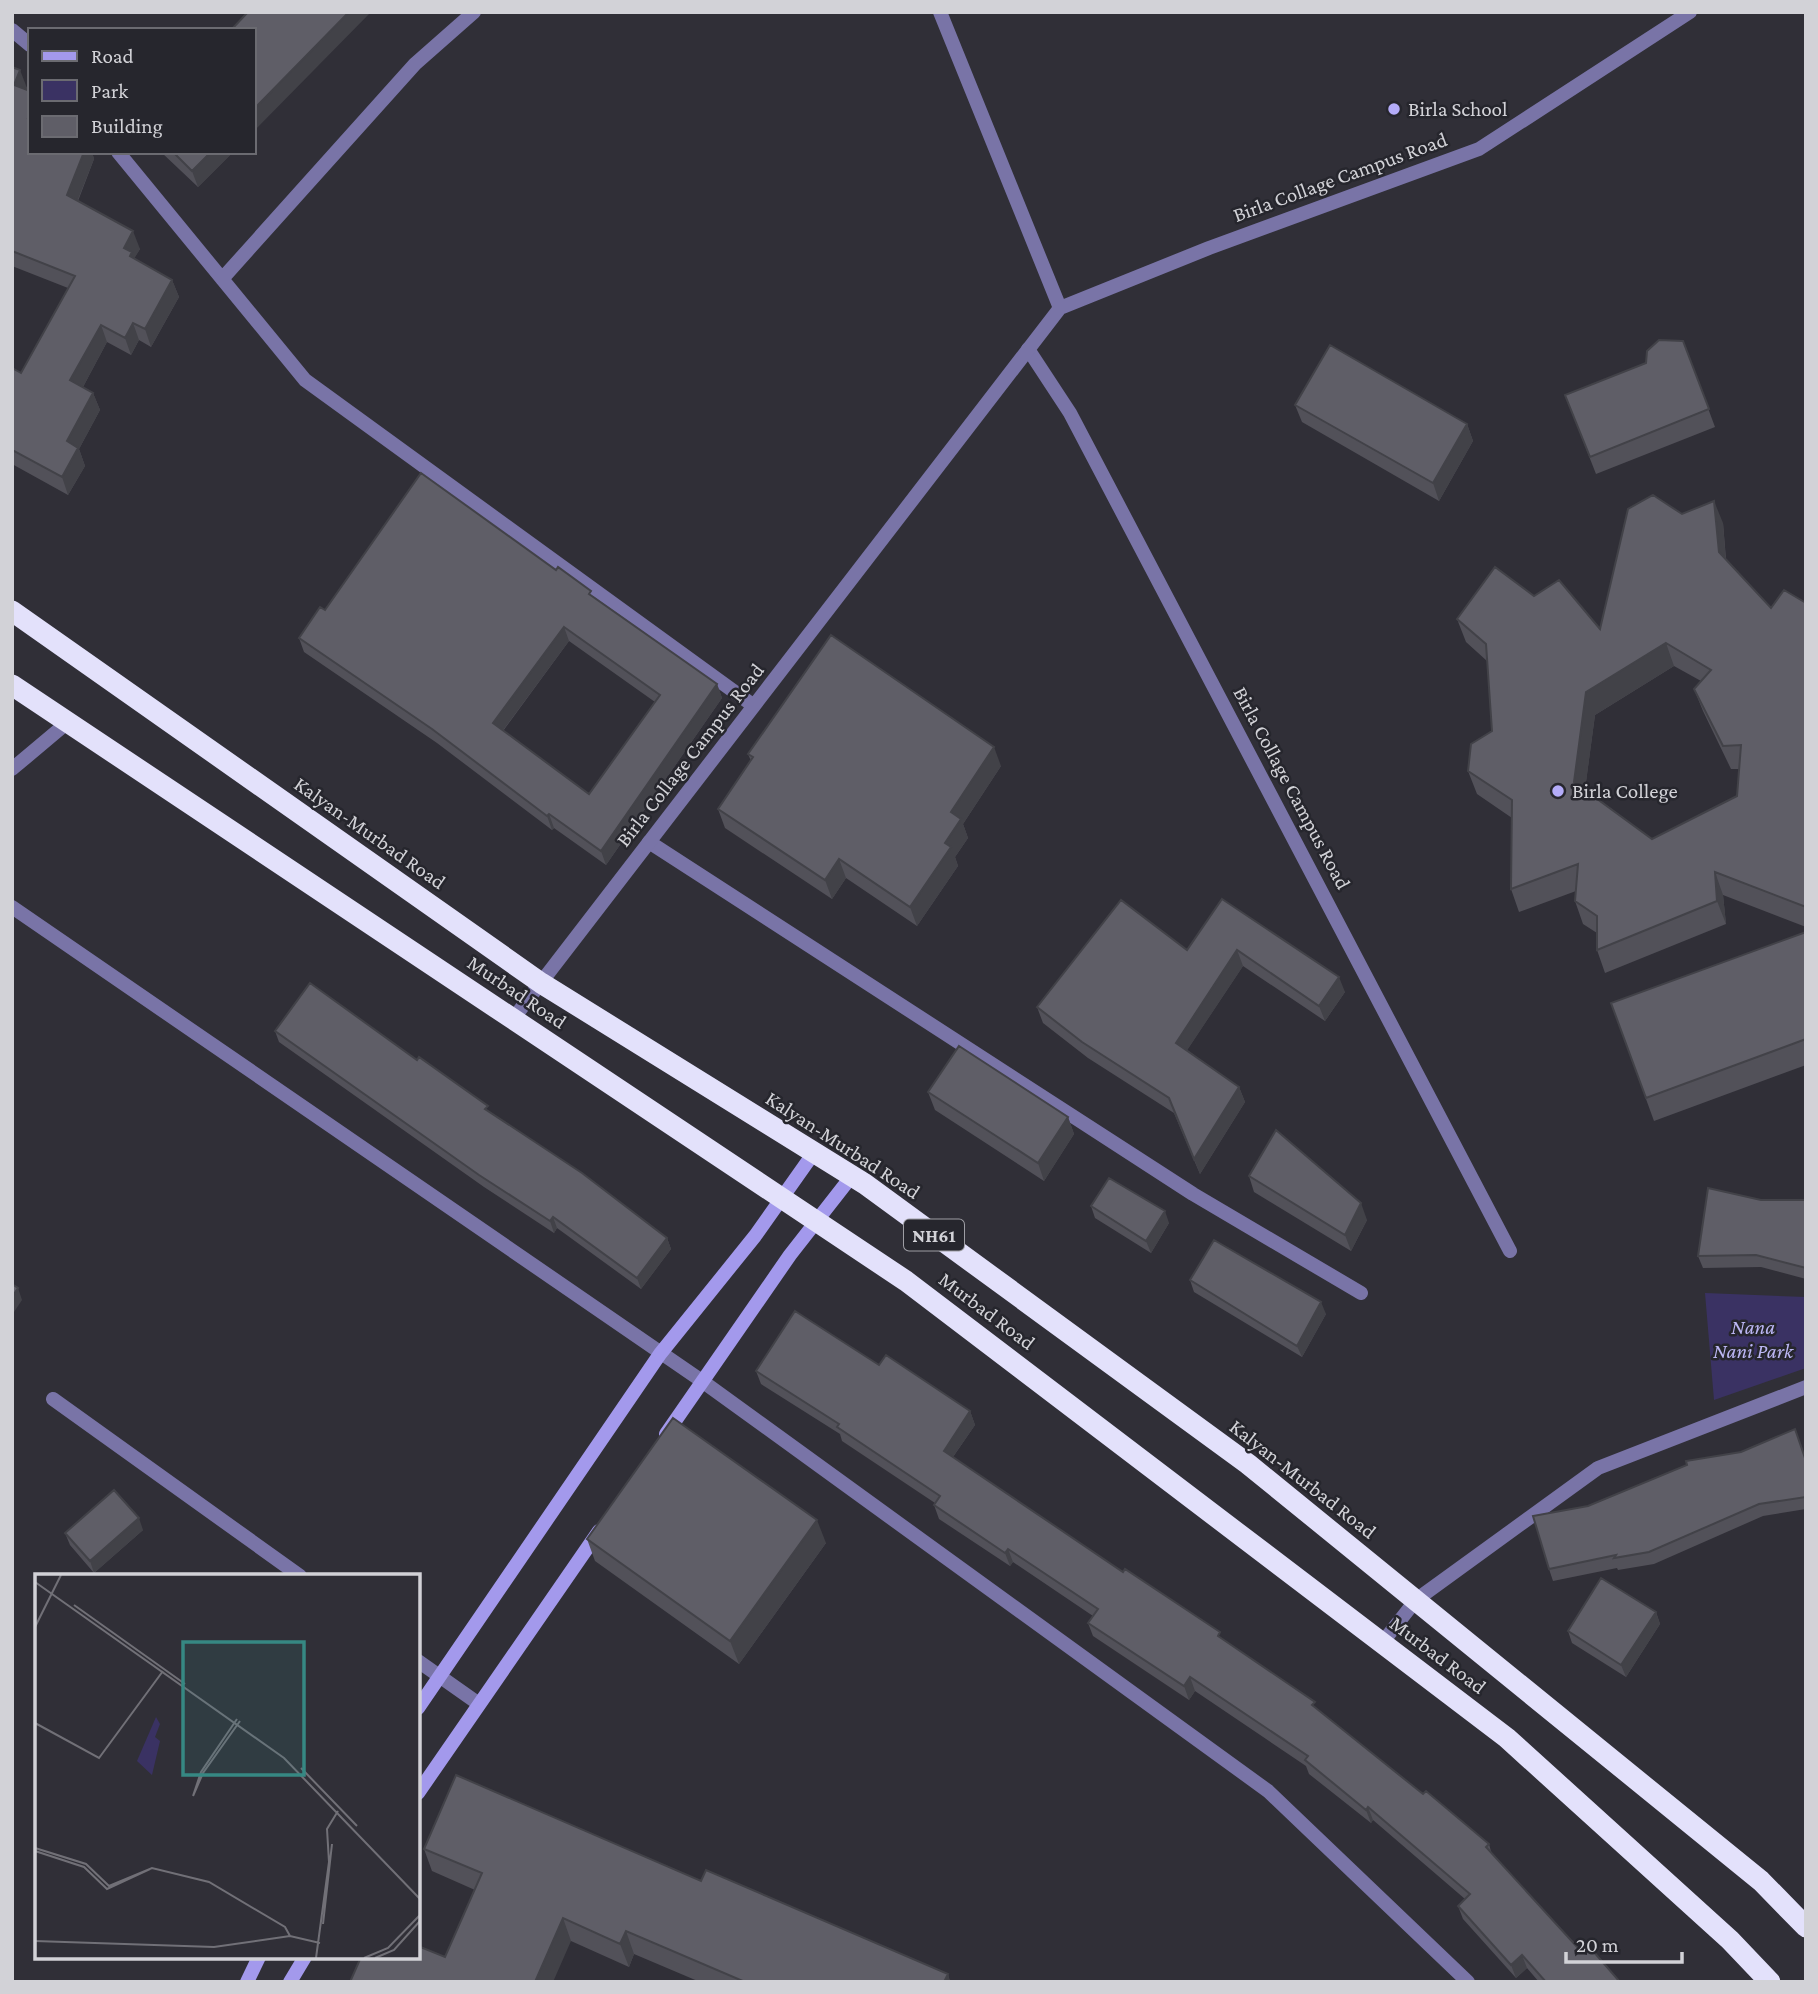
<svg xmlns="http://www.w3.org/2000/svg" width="1818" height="1994" viewBox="0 0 1818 1994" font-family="'Crimson Pro',serif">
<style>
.green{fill:#3a3263}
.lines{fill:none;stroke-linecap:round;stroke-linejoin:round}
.lane{stroke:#7974a7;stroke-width:14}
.street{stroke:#7974a7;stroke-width:14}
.secondary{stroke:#a399ec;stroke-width:14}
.highway{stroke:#e3e1fb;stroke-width:21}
.wall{fill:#525159;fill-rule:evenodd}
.shaded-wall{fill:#424248}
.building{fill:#5f5e67;stroke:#424248;stroke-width:2;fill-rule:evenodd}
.poi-dot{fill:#b4acf9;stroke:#26262d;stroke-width:2.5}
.labels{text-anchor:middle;stroke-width:5;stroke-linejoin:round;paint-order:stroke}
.shield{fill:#26262d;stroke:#9e9ea4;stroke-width:2}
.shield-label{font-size:19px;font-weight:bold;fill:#d2d2d7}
.poi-label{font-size:21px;fill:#d2d2d7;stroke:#26262d;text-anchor:start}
.street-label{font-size:21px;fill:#d2d2d7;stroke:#26262d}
.park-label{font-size:21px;font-style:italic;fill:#bcb7f4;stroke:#26262d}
.inset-road{fill:none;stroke:#717077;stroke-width:2}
.view{fill:#368883;fill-opacity:0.15;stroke:#368883;stroke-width:3.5}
.inset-edge{fill:none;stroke:#d2d2d7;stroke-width:3.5}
</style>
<rect width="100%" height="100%" fill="#302f37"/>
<!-- green -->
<path class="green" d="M1705,1293L1806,1297V1368L1714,1400Z"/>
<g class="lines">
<!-- lane -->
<path class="lane" d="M1028,349L1070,413L1510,1251
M649,842L1193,1194L1361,1293"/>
<!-- street -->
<path class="street" d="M940,12L1060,308
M12,30L30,45
M118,152L305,380L754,706
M222,279L415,64L474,12
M12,769L68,722
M12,907L702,1381L1268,1791L1468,1982
M513,1019L1060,308L1209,248L1479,149L1690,12
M53,1399L300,1576
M1382,1643L1416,1600L1598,1468L1806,1387
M418,1661L479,1704"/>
<!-- secondary -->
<path class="secondary" d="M666,1434L790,1255L851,1177
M418,1708L660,1354L755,1236L813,1154
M418,1793L599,1531
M247,1982L259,1957
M290,1982L305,1957"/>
<!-- highway -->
<path class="highway" d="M12,611L541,983L865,1184L1248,1464L1761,1881L1806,1927
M12,685L906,1281L1507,1738L1730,1940L1770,1982"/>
</g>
<!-- wall -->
<path class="wall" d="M12,67L27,88L30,152H92L94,159L78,201L140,249L134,258L172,280L179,297L151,347L139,340L131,355L107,342L83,387L93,393L100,410L79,449L85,466L68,495L12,464V368L21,373L68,288L12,266Z
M161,152H233L198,187Z
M1683,341L1715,427L1596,474L1565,395L1646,363Z
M1295,405L1467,424L1473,441L1439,501L1302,422Z
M1682,514L1723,523L1726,559L1771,608L1806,603V927L1723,895L1726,924L1605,973L1597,950V933L1583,924L1575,901L1576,891L1519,912L1511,889L1512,818L1477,794L1468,771L1492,731L1487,661L1466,642L1457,619L1534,596L1600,629ZM1674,666L1701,681L1694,689L1703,711L1731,769H1739L1737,796L1652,839L1585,789L1595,715Z
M593,596L717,684L722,698L606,865L554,828L552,830L437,743L304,652L299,638L325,610ZM569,641L655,702L589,794L503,731Z
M748,754L1001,766L963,824L968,838L955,857L958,866L917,926L846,878L832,899L725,828L718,809L751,761Z
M1222,899L1345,992L1325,1021L1243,966L1187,1050L1239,1087L1245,1102L1200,1174L1174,1113L1088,1058L1043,1023L1037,1007L1187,950Z
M1806,932V1065L1654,1121L1611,1003Z
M275,1031L417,1060L667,1238L671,1249L641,1289L557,1228L554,1233L484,1187L279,1042Z
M928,1092L1068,1117L1074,1134L1044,1181L935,1110Z
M1249,1176L1367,1220L1351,1251L1254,1192Z
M1761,1200H1806V1279L1761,1267L1703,1268L1698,1256Z
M1091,1206L1169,1223L1151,1253L1095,1218Z
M1190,1280L1326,1314L1302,1357L1194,1292Z
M879,1365L970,1411L975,1425L953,1457L1222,1639L1318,1710L1423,1794L1489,1844L1492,1855L1579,1949L1620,1982H1539L1527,1968L1516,1978L1463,1919L1458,1906L1465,1899L1373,1820L1371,1823L1309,1774L1306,1766L1195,1691L1189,1700L1093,1636L1088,1623L1093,1616L1013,1562L1010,1566L939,1519L934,1505L935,1503L842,1441L840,1434L761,1384L756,1371Z
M1806,1460V1509L1763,1516L1654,1564L1618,1570L1617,1568L1553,1581L1549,1569L1588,1506Z
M143,1530L94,1573L70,1545L65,1533Z
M587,1539L826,1543L739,1664L595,1561Z
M1656,1612L1660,1624L1626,1677L1572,1643L1568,1631Z
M424,1849L701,1881L948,1974L950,1982H700L634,1954L629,1967L571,1941L445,1957L475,1890L432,1871Z"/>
<!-- shaded-wall -->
<path class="shaded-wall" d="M349,12H371L254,131V109Z
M20,70L27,88L21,102L14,85Z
M84,152H92L94,159L73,212L67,195Z
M211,152H233L198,187L192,171Z
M133,231L140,249L134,259L138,270L124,248Z
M172,280L179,297L151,347L145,329Z
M133,323L139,340L131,355L125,338Z
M101,325L107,342L77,398L70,380Z
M93,393L100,410L79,449L85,466L68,495L62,477L67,441Z
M1467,424L1473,441L1439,501L1433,483Z
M1714,501L1723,523L1727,575L1719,552Z
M564,627L569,641L498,737L493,723Z
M1666,643L1674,666L1595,715L1583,805L1574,782L1586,692Z
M717,684L722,698L606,865L601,851Z
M994,747L1001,766L963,824L968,838L955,857L958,866L917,926L910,907L945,843L951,812Z
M549,814L554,828L552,830L547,816Z
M839,859L846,878L832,899L825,880Z
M1715,872L1723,895L1726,924L1717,901Z
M1237,950L1243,966L1182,1058L1176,1043Z
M1339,977L1345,992L1325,1021L1319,1006Z
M1239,1087L1245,1102L1200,1174L1194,1159Z
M1068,1117L1074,1134L1044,1181L1038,1163Z
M1361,1203L1367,1220L1351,1251L1345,1235Z
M1165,1211L1169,1223L1151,1253L1146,1241Z
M553,1217L557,1228L554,1233L550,1221Z
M667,1238L671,1249L641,1289L637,1278Z
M18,1288L22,1300L12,1315V1297Z
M1321,1302L1326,1314L1302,1357L1297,1346Z
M970,1411L975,1425L948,1464L944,1451Z
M139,1518L143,1530L94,1573L90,1561Z
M817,1520L826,1543L739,1664L730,1641Z
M1008,1549L1013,1562L1010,1566L1005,1553Z
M1656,1612L1660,1624L1626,1677L1621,1665Z
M1190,1677L1195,1691L1189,1700L1184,1686Z
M1368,1807L1373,1820L1371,1823L1366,1810Z
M563,1918L571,1941L553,1982H535Z
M626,1931L634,1954L629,1967L620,1944Z
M1522,1955L1527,1968L1516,1978L1511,1965Z
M948,1974L950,1982H944Z"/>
<!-- building -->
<path class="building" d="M248,12H349L254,109V30H231Z
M12,67L20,70L14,85L30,91V114L28,118L30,119V152H84L67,195L133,231L124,248L132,252L130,256L172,280L145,329L133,323L125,338L101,325L70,380L93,393L67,441L78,448L62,477L12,450V368L21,373L75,276L12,251Z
M173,152H211L192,171Z
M1659,340L1683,341L1709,409L1590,457L1565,395L1646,363L1647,351Z
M1330,345L1467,424L1433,483L1295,405Z
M421,473L556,570L558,567L591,591L589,594L717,684L601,851L549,814L547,816L432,729L299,638L320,607L325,610ZM564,627L660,695L589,794L493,723Z
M1653,495L1682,514L1714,501L1719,552L1771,608L1784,590L1806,603V907L1715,872L1717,901L1597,950V916L1575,901L1578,864L1511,889L1512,800L1468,771L1471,744L1492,731L1486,644L1457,619L1495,567L1534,596L1559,580L1600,629L1628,509ZM1666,643L1711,670L1694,689L1723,746L1741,745L1737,796L1652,839L1574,782L1586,692Z
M831,635L994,747L951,812L961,819L945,843L951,847L910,907L839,859L825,880L718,809L753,757L748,754Z
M1222,899L1339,977L1319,1006L1237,950L1176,1043L1239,1087L1194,1159L1169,1098L1082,1042L1037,1007L1121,900L1187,950Z
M1806,932V1039L1646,1098L1611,1003Z
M310,983L417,1060L419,1057L488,1106L485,1109L582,1173L667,1238L637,1278L553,1217L550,1221L479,1175L275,1031Z
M959,1046L1068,1117L1038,1163L928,1092Z
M1276,1130L1361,1203L1345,1235L1249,1176Z
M1109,1178L1165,1211L1146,1241L1091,1206Z
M1708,1188L1761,1200H1806V1268L1756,1255L1698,1256Z
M1214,1240L1321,1302L1297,1346L1190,1280Z
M12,1284L18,1288L12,1297Z
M795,1311L879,1365L886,1355L970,1411L944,1451L1123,1572L1125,1569L1220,1632L1218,1636L1315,1702L1312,1705L1423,1794L1426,1791L1489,1844L1486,1847L1579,1949L1586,1943L1620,1982H1546L1522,1955L1511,1965L1458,1906L1470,1894L1368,1807L1366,1810L1305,1760L1308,1756L1190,1677L1184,1686L1088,1623L1098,1609L1008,1549L1005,1553L934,1505L940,1496L837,1427L839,1424L756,1371Z
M673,1418L817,1520L730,1641L587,1539Z
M1795,1429L1806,1461V1497L1759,1504L1649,1552L1614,1558L1616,1555L1549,1569L1533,1516L1588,1506L1687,1465L1686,1461L1741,1452Z
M114,1490L139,1518L90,1561L65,1533Z
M1601,1578L1656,1612L1621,1665L1568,1631Z
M456,1775L701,1881L706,1870L948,1974L944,1982H745L626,1931L620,1944L563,1918L535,1982H350L361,1957H418V1946L445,1957L482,1873L424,1849Z"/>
<!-- markers -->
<g class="poi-dot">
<circle cx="1394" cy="109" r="7"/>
<circle cx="1558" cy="791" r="7"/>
</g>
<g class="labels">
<!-- shield labels -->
<rect class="shield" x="904" y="1219.5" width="60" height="31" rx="5"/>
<g class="shield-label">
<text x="934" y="1242">NH61</text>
</g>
<!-- poi labels -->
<g class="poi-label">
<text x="1408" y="116">Birla School</text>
<text x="1572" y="798">Birla College</text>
</g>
<!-- street labels -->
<g class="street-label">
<text transform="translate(1340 177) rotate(-20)" y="7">Birla Collage Campus Road</text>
<text transform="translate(690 755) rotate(-52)" y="7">Birla Collage Campus Road</text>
<text transform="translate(1292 788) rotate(62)" y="7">Birla Collage Campus Road</text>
<text transform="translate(370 833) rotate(35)" y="7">Kalyan-Murbad Road</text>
<text transform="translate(517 992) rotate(34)" y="7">Murbad Road</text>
<text transform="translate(843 1145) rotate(33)" y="7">Kalyan-Murbad Road</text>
<text transform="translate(987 1311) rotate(37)" y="7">Murbad Road</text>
<text transform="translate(1303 1479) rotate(38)" y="7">Kalyan-Murbad Road</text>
<text transform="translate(1438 1655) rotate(37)" y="7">Murbad Road</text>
</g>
<!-- park labels -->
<g class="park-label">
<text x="1753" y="1334">Nana<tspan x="1753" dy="24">Nani Park</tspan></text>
</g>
</g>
<!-- overview -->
<g transform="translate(35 1574)">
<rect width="385" height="385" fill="#302f37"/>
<path d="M121,143L125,150L120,163L125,167L117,201L102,187Z" fill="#3a3263"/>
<path class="inset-road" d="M0,8L249,184L385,325M39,31L150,110M0,53L26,1M0,149L64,184L128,97M266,194L322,252M158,222L166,198L202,145M158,222L168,199L205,147M0,274L51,290L74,312L117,294L174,308L250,353L255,362M0,277L49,293L72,315L115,295M288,350L297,270M0,367L179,373L255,362L285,369M281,384L294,288L292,255L303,237M329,384L353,374L385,341M340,384L359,376L385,347"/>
<path class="view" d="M148,68H269V201H148Z"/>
<rect width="385" height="385" class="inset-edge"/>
</g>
<!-- border -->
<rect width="1818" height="1994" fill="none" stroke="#d2d2d7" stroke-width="28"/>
<!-- legend -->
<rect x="28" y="28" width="228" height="126" fill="#26262d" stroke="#6b6b71" stroke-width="2"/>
<rect x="42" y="51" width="35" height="10" fill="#a399ec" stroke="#6b6b71" stroke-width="2"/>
<text x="91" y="63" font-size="21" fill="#d2d2d7">Road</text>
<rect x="42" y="80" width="35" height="21" fill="#3a3263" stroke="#6b6b71" stroke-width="2"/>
<text x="91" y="98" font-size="21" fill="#d2d2d7">Park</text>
<rect x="42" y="116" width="35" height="21" fill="#5f5e67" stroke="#6b6b71" stroke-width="2"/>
<text x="91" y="133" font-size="21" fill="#d2d2d7">Building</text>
<!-- scale -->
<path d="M1566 1952v10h116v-10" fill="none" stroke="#d2d2d7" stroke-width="3.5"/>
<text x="1576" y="1952" font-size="21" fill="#d2d2d7" stroke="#26262d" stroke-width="5" paint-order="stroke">20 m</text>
</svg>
